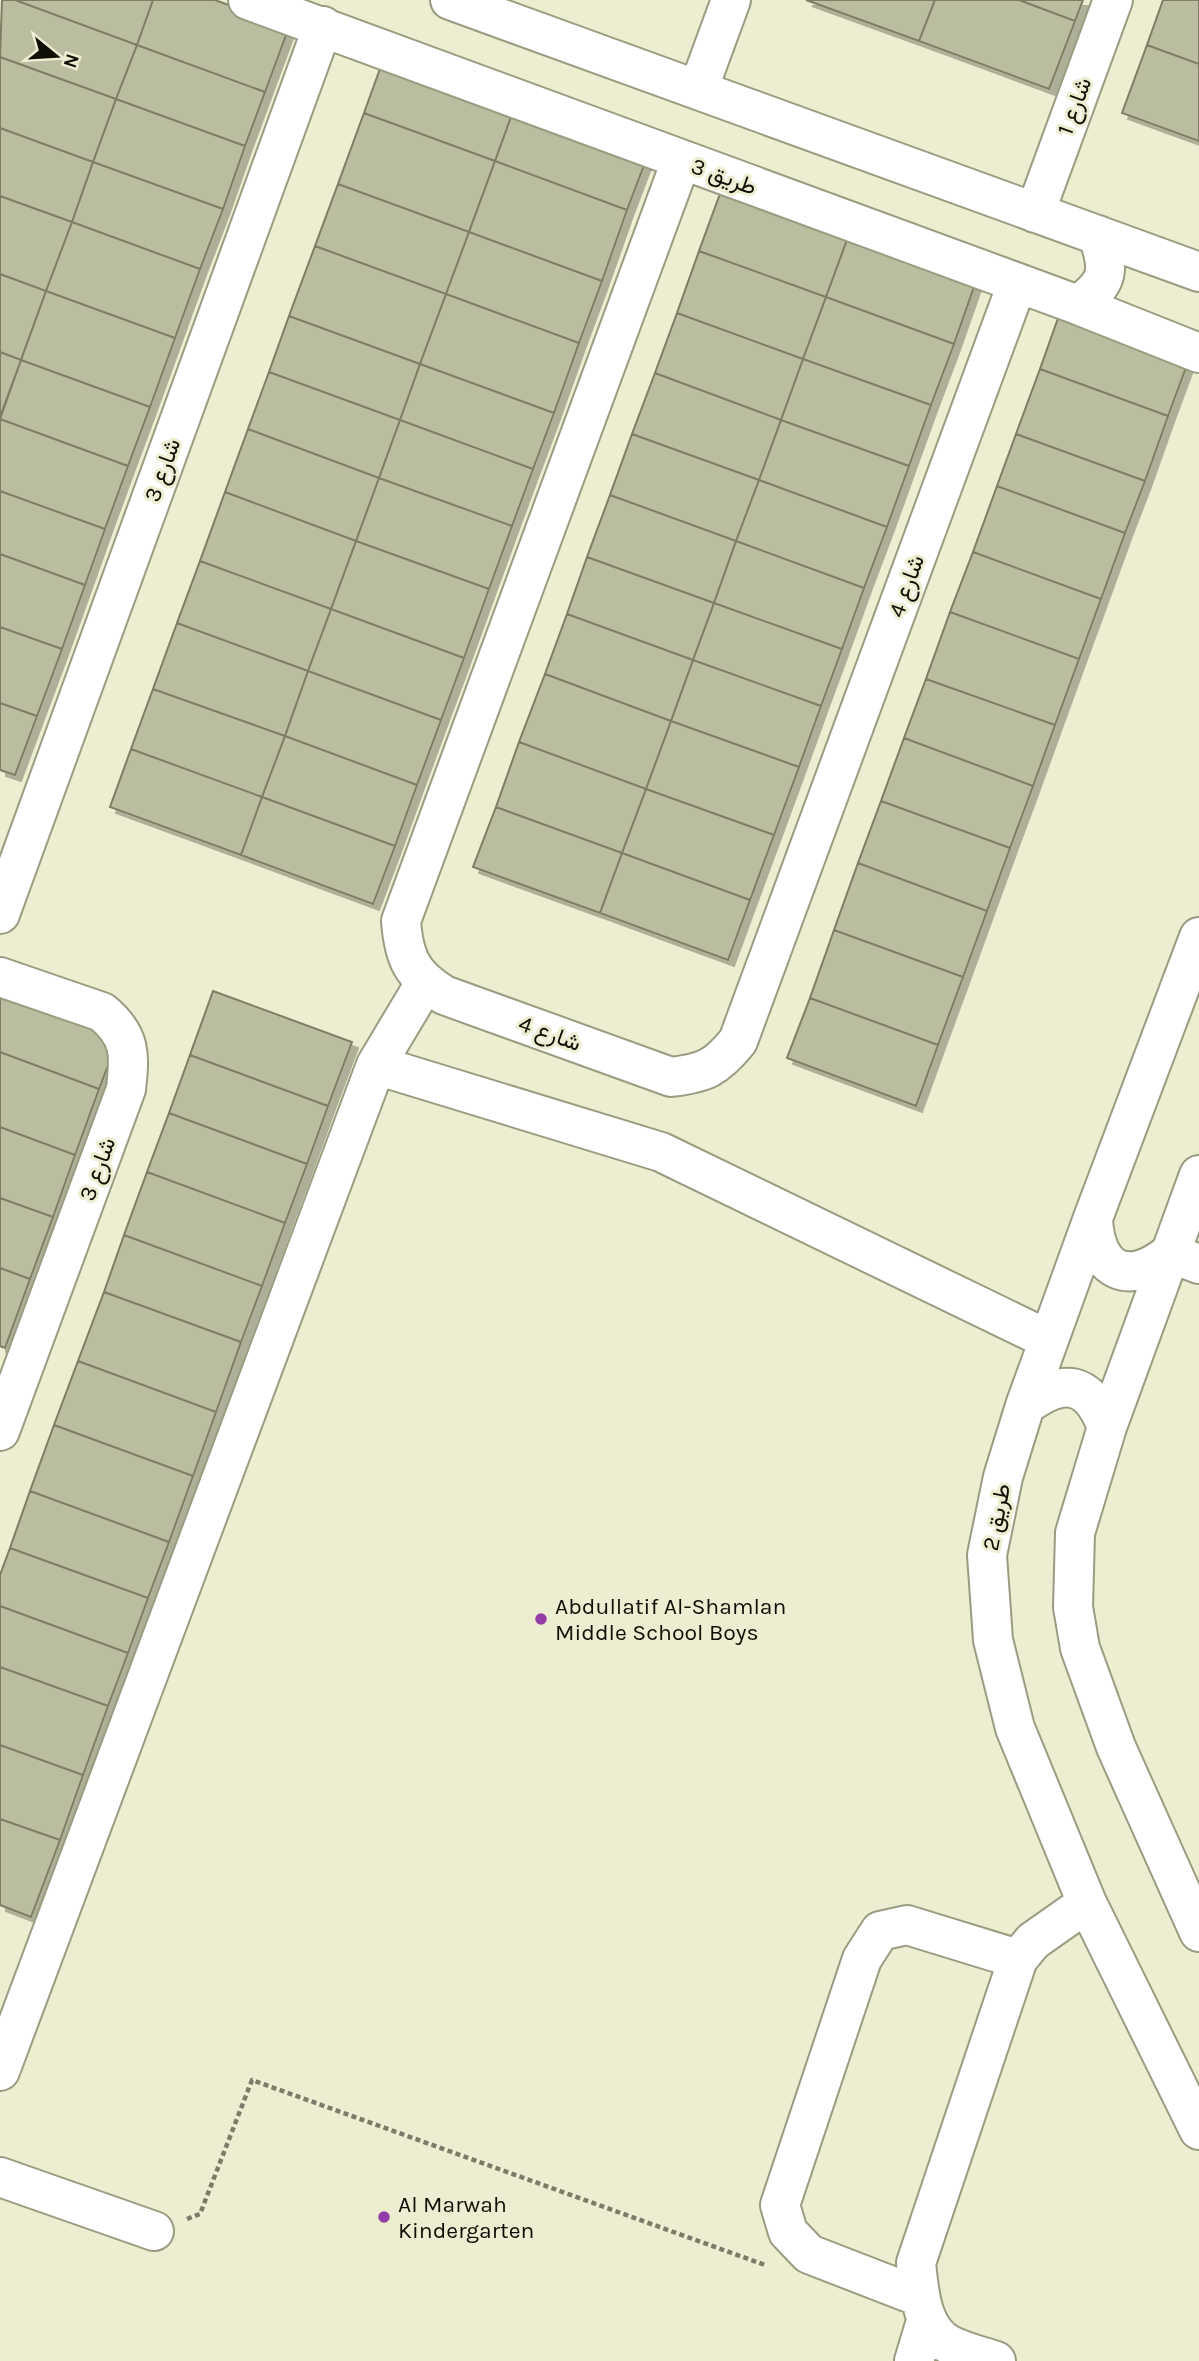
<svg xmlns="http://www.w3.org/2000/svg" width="1199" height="2361" viewBox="0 0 1199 2361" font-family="Karla,Vazirmatn,sans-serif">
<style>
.building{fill:#bbbda1;stroke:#7d7e63;stroke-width:2;filter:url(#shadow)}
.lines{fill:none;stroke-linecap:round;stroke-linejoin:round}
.minor-casing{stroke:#9a9c81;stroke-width:42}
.path{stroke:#7b7b69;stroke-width:4.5;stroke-dasharray:5 3.5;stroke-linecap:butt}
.minor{stroke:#fff;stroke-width:38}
.poi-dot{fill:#933ca8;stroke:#edeed1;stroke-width:2.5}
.labels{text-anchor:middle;stroke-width:6;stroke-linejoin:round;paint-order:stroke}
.street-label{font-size:23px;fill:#0f0f06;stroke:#edeed1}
.poi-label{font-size:23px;fill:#0f0f06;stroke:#edeed1;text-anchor:start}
</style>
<defs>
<filter id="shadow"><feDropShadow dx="6" dy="6" stdDeviation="0" flood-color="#0004"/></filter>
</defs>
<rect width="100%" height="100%" fill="#edeed1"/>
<!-- building -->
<path class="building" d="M2,0H15L137,45L116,99L0,57Z
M15,0H153L137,45Z
M153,0H215L289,27L265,92L137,45Z
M806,0H935L919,41Z
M935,0H1019L1075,21L1049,89L919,41Z
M1019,0H1083L1075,21Z
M1163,0H1199V64L1147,45Z
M137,45L265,92L245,146L116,99Z
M1147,45L1199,64V141L1122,113Z
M385,55L516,103L495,161L364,113Z
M0,57L116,99L93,162L0,128Z
M116,99L245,146L223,209L93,162Z
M516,103L649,152L627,210L495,161Z
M364,113L495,161L469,232L338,184Z
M0,128L93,162L72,222L0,196Z
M495,161L627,210L602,281L469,232Z
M93,162L223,209L200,269L72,222Z
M338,184L469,232L446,294L315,246Z
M721,191L848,237L826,297L699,251Z
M0,196L72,222L46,291L0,274Z
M72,222L200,269L175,338L46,291Z
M469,232L602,281L579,343L446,294Z
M848,237L975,284L954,344L826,297Z
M315,246L446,294L420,364L289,316Z
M699,251L826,297L803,359L677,313Z
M0,274L46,291L21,360L0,352Z
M46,291L175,338L150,407L21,360Z
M446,294L579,343L554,413L420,364Z
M826,297L954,344L931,405L803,359Z
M1062,307L1191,354L1168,416L1040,369Z
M677,313L803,359L781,420L655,373Z
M289,316L420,364L400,420L269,372Z
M0,352L21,360L0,417Z
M803,359L931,405L909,466L781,420Z
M21,360L150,407L128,466L0,419Z
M420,364L554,413L533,469L400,420Z
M1040,369L1168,416L1145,481L1016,434Z
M269,372L400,420L379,478L248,429Z
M655,373L781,420L759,480L632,434Z
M0,419L128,466L105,529L0,491Z
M400,420L533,469L512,526L379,478Z
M781,420L909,466L887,527L759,480Z
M248,429L379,478L356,541L225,492Z
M632,434L759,480L736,541L610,495Z
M1016,434L1145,481L1125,533L997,486Z
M379,478L512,526L489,589L356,541Z
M759,480L887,527L864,588L736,541Z
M997,486L1125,533L1101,599L973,552Z
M0,491L105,529L85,585L0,554Z
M225,492L356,541L331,609L200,561Z
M610,495L736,541L714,603L587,557Z
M356,541L489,589L464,658L331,609Z
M736,541L864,588L842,649L714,603Z
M973,552L1101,599L1079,659L950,612Z
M0,554L85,585L62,649L0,627Z
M587,557L714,603L693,660L567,614Z
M200,561L331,609L308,671L177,623Z
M714,603L842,649L821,706L693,660Z
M331,609L464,658L441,720L308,671Z
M950,612L1079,659L1055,725L926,679Z
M567,614L693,660L671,721L545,674Z
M177,623L308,671L285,736L153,689Z
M0,627L62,649L37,716L0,703Z
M693,660L821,706L799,767L671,721Z
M308,671L441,720L417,785L285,736Z
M545,674L671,721L646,789L519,742Z
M926,679L1055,725L1033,786L904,738Z
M153,689L285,736L262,797L131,749Z
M0,703L37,716L15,775L0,770Z
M671,721L799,767L774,835L646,789Z
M285,736L417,785L395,846L262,797Z
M904,738L1033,786L1010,848L881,801Z
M519,742L646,789L622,853L496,807Z
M131,749L262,797L241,855L110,807Z
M646,789L774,835L750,900L622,853Z
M262,797L395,846L373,904L241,855Z
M881,801L1010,848L987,911L858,863Z
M496,807L622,853L600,913L473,867Z
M622,853L750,900L728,960L600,913Z
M858,863L987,911L963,977L834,930Z
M834,930L963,977L938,1045L810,998Z
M0,990L120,1034L99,1089L0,1052Z
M213,991L352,1042L328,1106L190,1055Z
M810,998L938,1045L916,1106L787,1058Z
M0,1052L99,1089L75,1155L0,1127Z
M190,1055L328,1106L307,1164L169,1113Z
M169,1113L307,1164L285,1223L147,1172Z
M0,1127L75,1155L53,1217L0,1198Z
M147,1172L285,1223L262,1286L124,1235Z
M0,1198L53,1217L30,1279L0,1268Z
M124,1235L262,1286L241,1342L104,1292Z
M0,1268L30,1279L5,1348L0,1346Z
M104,1292L241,1342L216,1412L78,1361Z
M78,1361L216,1412L193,1476L54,1425Z
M54,1425L193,1476L169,1542L30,1491Z
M30,1491L169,1542L148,1598L10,1548Z
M10,1548L148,1598L128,1653L0,1606V1575Z
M0,1606L128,1653L108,1706L0,1667Z
M0,1667L108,1706L83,1775L0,1745Z
M0,1745L83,1775L60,1840L0,1819Z
M0,1819L60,1840L31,1917L0,1905Z"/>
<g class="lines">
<defs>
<path id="minor" d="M248,0L1078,305L1199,353
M450,0L1199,272
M698,90L731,0
M681,161L401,921C404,959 412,975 444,995L671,1077C705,1073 716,1068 738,1041L1017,284
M1035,213L1113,0
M1078,305C1109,282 1110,272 1098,235
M0,914L323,26
M1199,937L1093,1218L1025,1406L1003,1477L987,1555L993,1640L1015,1728L1087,1903L1199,2130
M0,977L102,1012C131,1036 130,1054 126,1089L0,1431
M376,1065L661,1152L1049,1340
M1199,1175L1107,1427L1075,1533L1073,1607L1080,1648L1116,1747L1199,1932
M1093,1218C1095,1271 1128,1288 1170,1253L1199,1264
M1025,1406C1064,1377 1089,1381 1107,1427
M0,2071L376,1065L425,983
M0,2177L154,2231
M920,2297L809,2254L788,2232L780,2205L862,1959L880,1931L907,1925L1018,1959
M914,2361L926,2321
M996,2361C981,2356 964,2352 950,2345C921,2331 919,2290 916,2263L1018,1959L1033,1941L1087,1903"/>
</defs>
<!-- minor casing -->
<use href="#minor" class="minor-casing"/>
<!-- path -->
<path class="path" d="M187,2219L200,2214L252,2080L765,2265"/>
<!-- minor -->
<use href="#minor" class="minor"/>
</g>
<!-- markers -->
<g class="poi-dot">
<circle cx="541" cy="1619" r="7"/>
<circle cx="384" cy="2217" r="7"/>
</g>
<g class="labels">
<!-- street labels -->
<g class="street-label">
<text transform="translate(1074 106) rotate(-70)" y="8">شارع 1</text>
<text transform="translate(724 176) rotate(20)" y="8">طريق 3</text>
<text transform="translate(162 470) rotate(-70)" y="8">شارع 3</text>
<text transform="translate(906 586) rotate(-70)" y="8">شارع 4</text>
<text transform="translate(550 1033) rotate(20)" y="8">شارع 4</text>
<text transform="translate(97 1169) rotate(-70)" y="8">شارع 3</text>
<text transform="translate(996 1517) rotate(-79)" y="8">طريق 2</text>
</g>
<!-- poi labels -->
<g class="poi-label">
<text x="555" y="1614">Abdullatif Al-Shamlan<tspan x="555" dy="26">Middle School Boys</tspan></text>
<text x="398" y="2212">Al Marwah<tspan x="398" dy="26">Kindergarten</tspan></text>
</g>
</g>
<!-- north arrow -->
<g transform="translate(56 56) rotate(108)" stroke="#edeed1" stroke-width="5" paint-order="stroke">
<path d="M0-5L12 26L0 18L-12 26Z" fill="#0f0f06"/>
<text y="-10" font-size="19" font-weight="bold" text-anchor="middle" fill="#0f0f06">N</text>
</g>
</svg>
